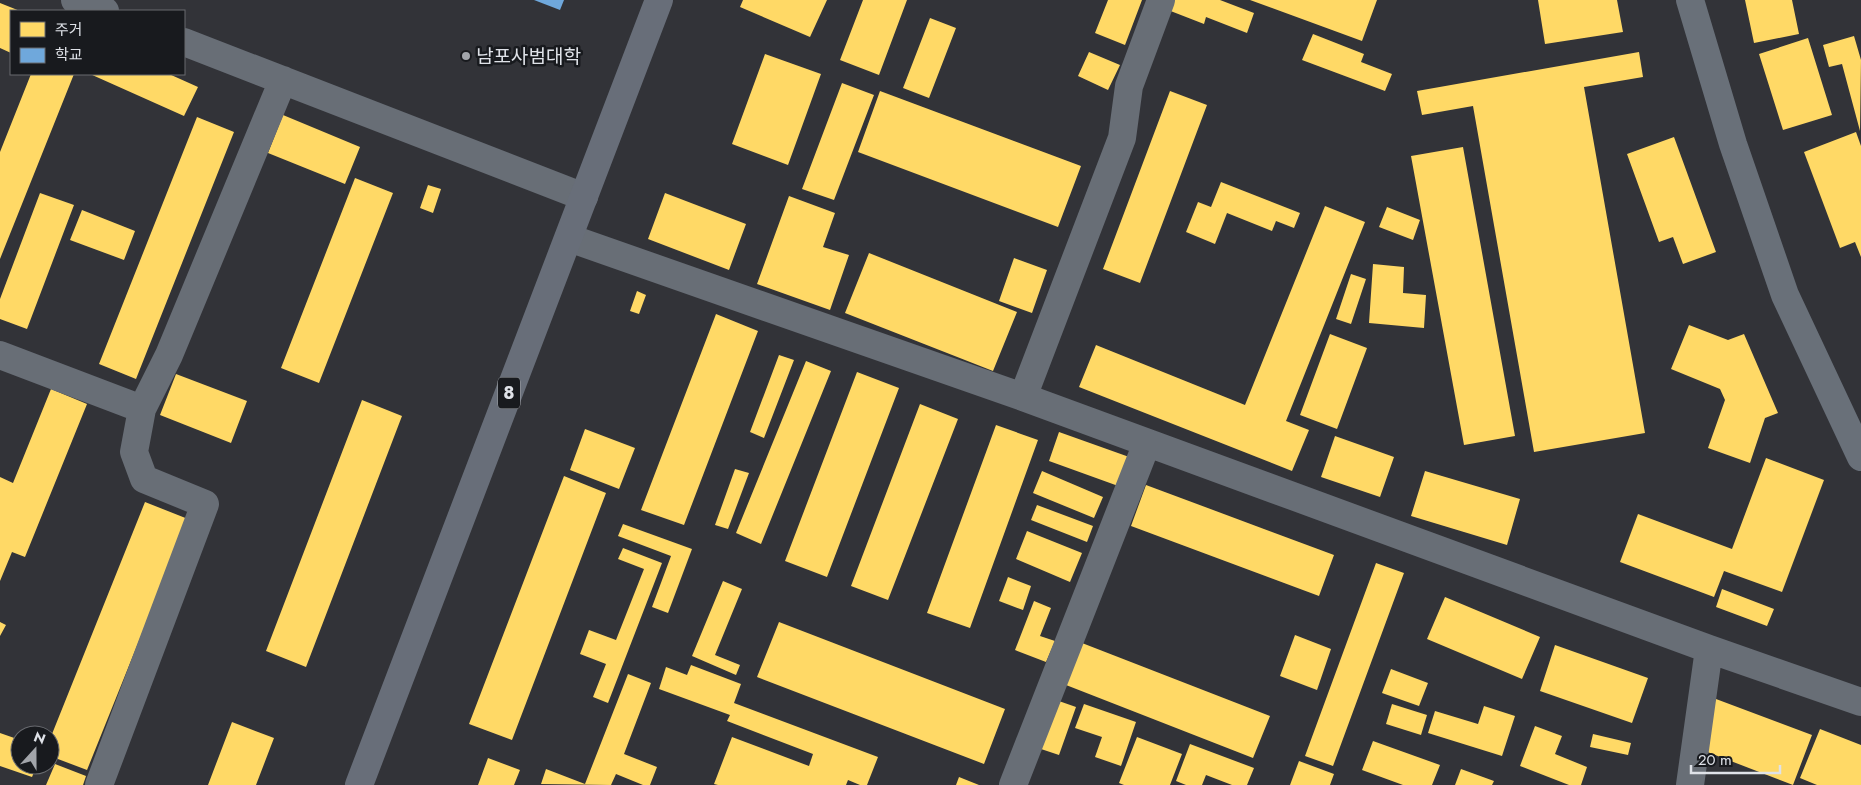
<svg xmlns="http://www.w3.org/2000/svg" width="1861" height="785" viewBox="0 0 1861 785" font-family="Jost,'Noto Sans KR',sans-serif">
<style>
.homes{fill:#ffd966}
.schools{fill:#6fa8dc}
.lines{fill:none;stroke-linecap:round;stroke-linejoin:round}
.street{stroke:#686e76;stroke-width:28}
.secondary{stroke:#697079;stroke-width:28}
.primary{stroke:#686e79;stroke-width:28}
.poi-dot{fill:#a2a5aa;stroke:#181a1e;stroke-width:2}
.labels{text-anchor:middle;stroke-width:5;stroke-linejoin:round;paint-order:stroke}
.shield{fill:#181a1e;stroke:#a3a6ab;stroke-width:1}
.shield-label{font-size:18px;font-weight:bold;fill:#dfe2e8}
.poi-label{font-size:19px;fill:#dfe2e8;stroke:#181a1e;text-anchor:start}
</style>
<rect width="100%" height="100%" fill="#323338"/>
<!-- homes -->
<path class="homes" d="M743,0H827L810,37L740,7Z
M863,0H907L879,75L840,60Z
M1108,0H1142L1125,45L1095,33Z
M1172,0H1220L1254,13L1247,33L1206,17L1204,24L1168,10Z
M1250,0H1377L1362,41Z
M1538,0H1617L1623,32L1545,44Z
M1745,0H1792L1799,34L1754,43Z
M0,3L20,11H11V53L0,48Z
M930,18L956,28L929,98L903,88Z
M1313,34L1364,54L1361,62L1392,74L1385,91L1302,60Z
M1854,36L1861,60L1860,131L1842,64L1829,67L1823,45Z
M1808,38L1832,115L1783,130L1759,54Z
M1089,52L1120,65L1108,90L1078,76Z
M1639,52L1643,77L1584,87L1645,433L1534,452L1473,106L1422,115L1417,91Z
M765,54L821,74L788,165L732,144Z
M31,74H74L0,259V152Z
M90,74H169L198,87L184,116Z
M842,83L874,95L834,200L802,189Z
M880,91L1081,166L1058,227L858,152Z
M1170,91L1207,105L1140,283L1103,269Z
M283,115L360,147L345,184L268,153Z
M197,117L234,132L136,379L99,364Z
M1856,132L1861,146V257L1855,242L1840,248L1804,152Z
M1674,137L1716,252L1683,264L1673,237L1659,242L1627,154Z
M1463,147L1515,436L1464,445L1411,156Z
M355,178L393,193L319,383L281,368Z
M1221,182L1300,213L1294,228L1276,221L1272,231L1227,213L1215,244L1186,232L1198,202L1211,207Z
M428,185L441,189L433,213L420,208Z
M40,193L74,205L27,329L0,319V299Z
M665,193L746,224L729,270L648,239Z
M789,196L835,213L823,247L849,255L830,310L757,284Z
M1325,206L1365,222L1286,421L1309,430L1292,471L1079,387L1096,345L1245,405Z
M1387,207L1420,220L1413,240L1379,227Z
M82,210L135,231L124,260L70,240Z
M869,253L1017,312L993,371L845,313Z
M1014,258L1047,270L1032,313L999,301Z
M1373,264L1404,267L1403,293L1426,295L1424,328L1369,323Z
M1351,274L1366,279L1351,324L1336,319Z
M637,291L646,295L639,314L630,311Z
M716,314L758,331L684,525L641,510Z
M1689,325L1728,340L1744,334L1778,413L1765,418L1750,463L1708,448L1725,400L1720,389L1671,369Z
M1330,334L1367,348L1337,429L1300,415Z
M779,355L794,360L764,438L750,432Z
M806,361L831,371L761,544L736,533Z
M857,372L899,388L827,577L785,561Z
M176,374L247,401L231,443L160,415Z
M51,389L87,404L25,557L12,552L0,581V477L13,483Z
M362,400L402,416L306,667L266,651Z
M920,404L958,419L888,600L851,586Z
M996,425L1038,440L970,628L927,613Z
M585,429L635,448L619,489L570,470Z
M1059,432L1132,458L1121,487L1049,461Z
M1335,436L1394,457L1380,497L1321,477Z
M1766,458L1824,480L1782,592L1724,571L1714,597L1620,562L1638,514L1732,549Z
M735,469L749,473L728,529L715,525Z
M1042,471L1103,497L1094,518L1033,493Z
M1425,471L1520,499L1507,545L1411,516Z
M564,476L606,493L512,740L469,724Z
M1146,485L1334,555L1319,596L1131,526Z
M145,502L188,519L87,770L50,756V739Z
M1037,505L1093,526L1087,542L1031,520Z
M623,524L692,549L668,613L652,607L671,556L618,536Z
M1027,531L1082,553L1070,582L1016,559Z
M623,548L662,563L608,703L593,697L606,664L580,654L589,630L616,640L644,569L618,559Z
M1376,563L1404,573L1333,766L1305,756Z
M1008,577L1031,586L1023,610L999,601Z
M723,581L742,589L715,655L740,665L736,675L692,656Z
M1722,589L1774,609L1767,626L1716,607Z
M1445,597L1540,637L1522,679L1427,639Z
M1034,601L1051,608L1040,636L1055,641L1046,662L1015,650Z
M0,622L6,625L0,636Z
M779,622L1005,709L984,764L757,677Z
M1295,635L1331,649L1317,690L1280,676Z
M1082,643L1270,716L1253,758L1066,685Z
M1555,645L1648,678L1632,723L1540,691Z
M691,665L741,684L734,703L878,757L867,785H860L848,780L846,785H718L714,784L732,737L809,766L813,754L727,721L730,715L659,689L666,667L687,675Z
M1391,669L1428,683L1419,706L1382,693Z
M628,674L651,683L624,754L657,767L650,785H643L616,774L611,785L541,784L546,769L585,784Z
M1716,699L1812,735L1793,785L1697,748Z
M1056,700L1076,707L1059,755L1038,748Z
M1084,704L1136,722L1121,766L1095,757L1102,737L1075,728Z
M1392,704L1427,715L1421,735L1386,724Z
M1484,706L1515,716L1502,756L1428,733L1435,711L1478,724Z
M232,722L274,738L256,785H208Z
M1535,726L1562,736L1555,754L1587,767L1581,785H1569L1520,766Z
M1820,729L1861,745V785H1817L1800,778Z
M0,733L20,740V765H37L32,777L0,766Z
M1593,734L1631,743L1628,755L1590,747Z
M1137,737L1182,754L1170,785H1124L1119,783Z
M1373,741L1440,765L1432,785H1403L1362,770Z
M1190,744L1254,768L1247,785H1232L1206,775L1202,785H1186L1176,781Z
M488,758L520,770L514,785H478Z
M1299,761L1334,774L1330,785H1290Z
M55,764L86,776L83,785H46Z
M1461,769L1494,781L1492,785H1455Z
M959,777L979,785H956Z"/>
<!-- schools -->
<path class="schools" d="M534,0H564L560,10Z"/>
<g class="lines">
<!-- street -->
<path class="street" d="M75,0L105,11
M184,42L584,197
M569,238L1023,397L1709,649L1861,702
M0,355L142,409
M1023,397L1122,138L1129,86L1161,0
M99,785L205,504L144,479L134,452L142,409L169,355L283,80
M1013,785L1147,443
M1690,785L1709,649"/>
<!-- secondary -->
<path class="secondary" d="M1690,0L1733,144L1785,295L1861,457"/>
<!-- primary -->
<path class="primary" d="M359,785L659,0"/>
</g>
<!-- markers -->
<circle class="poi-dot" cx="466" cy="56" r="5"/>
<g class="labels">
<!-- shield labels -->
<rect class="shield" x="498" y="377.5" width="22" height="31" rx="4"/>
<g class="shield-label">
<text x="509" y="399">8</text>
</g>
<!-- poi labels -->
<g class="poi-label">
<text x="476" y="63">남포사범대학</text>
</g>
</g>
<!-- legend -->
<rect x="10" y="10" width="175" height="65" fill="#181a1e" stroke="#686a6f"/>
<rect x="20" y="22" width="25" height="15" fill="#ffd966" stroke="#686a6f"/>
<text x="55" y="35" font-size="15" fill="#dfe2e8">주거</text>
<rect x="20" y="48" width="25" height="15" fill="#6fa8dc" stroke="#686a6f"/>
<text x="55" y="60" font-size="15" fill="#dfe2e8">학교</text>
<!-- north arrow -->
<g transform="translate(35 750) rotate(21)"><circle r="24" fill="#181a1e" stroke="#686a6f"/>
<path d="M0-4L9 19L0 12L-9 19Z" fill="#a2a5aa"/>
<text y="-8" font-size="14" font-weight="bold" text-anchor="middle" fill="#dfe2e8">N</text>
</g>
<!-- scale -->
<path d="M1691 765v8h89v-8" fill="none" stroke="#dfe2e8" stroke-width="2.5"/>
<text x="1698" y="765" font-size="15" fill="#dfe2e8" stroke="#181a1e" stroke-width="4" paint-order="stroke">20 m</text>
</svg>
